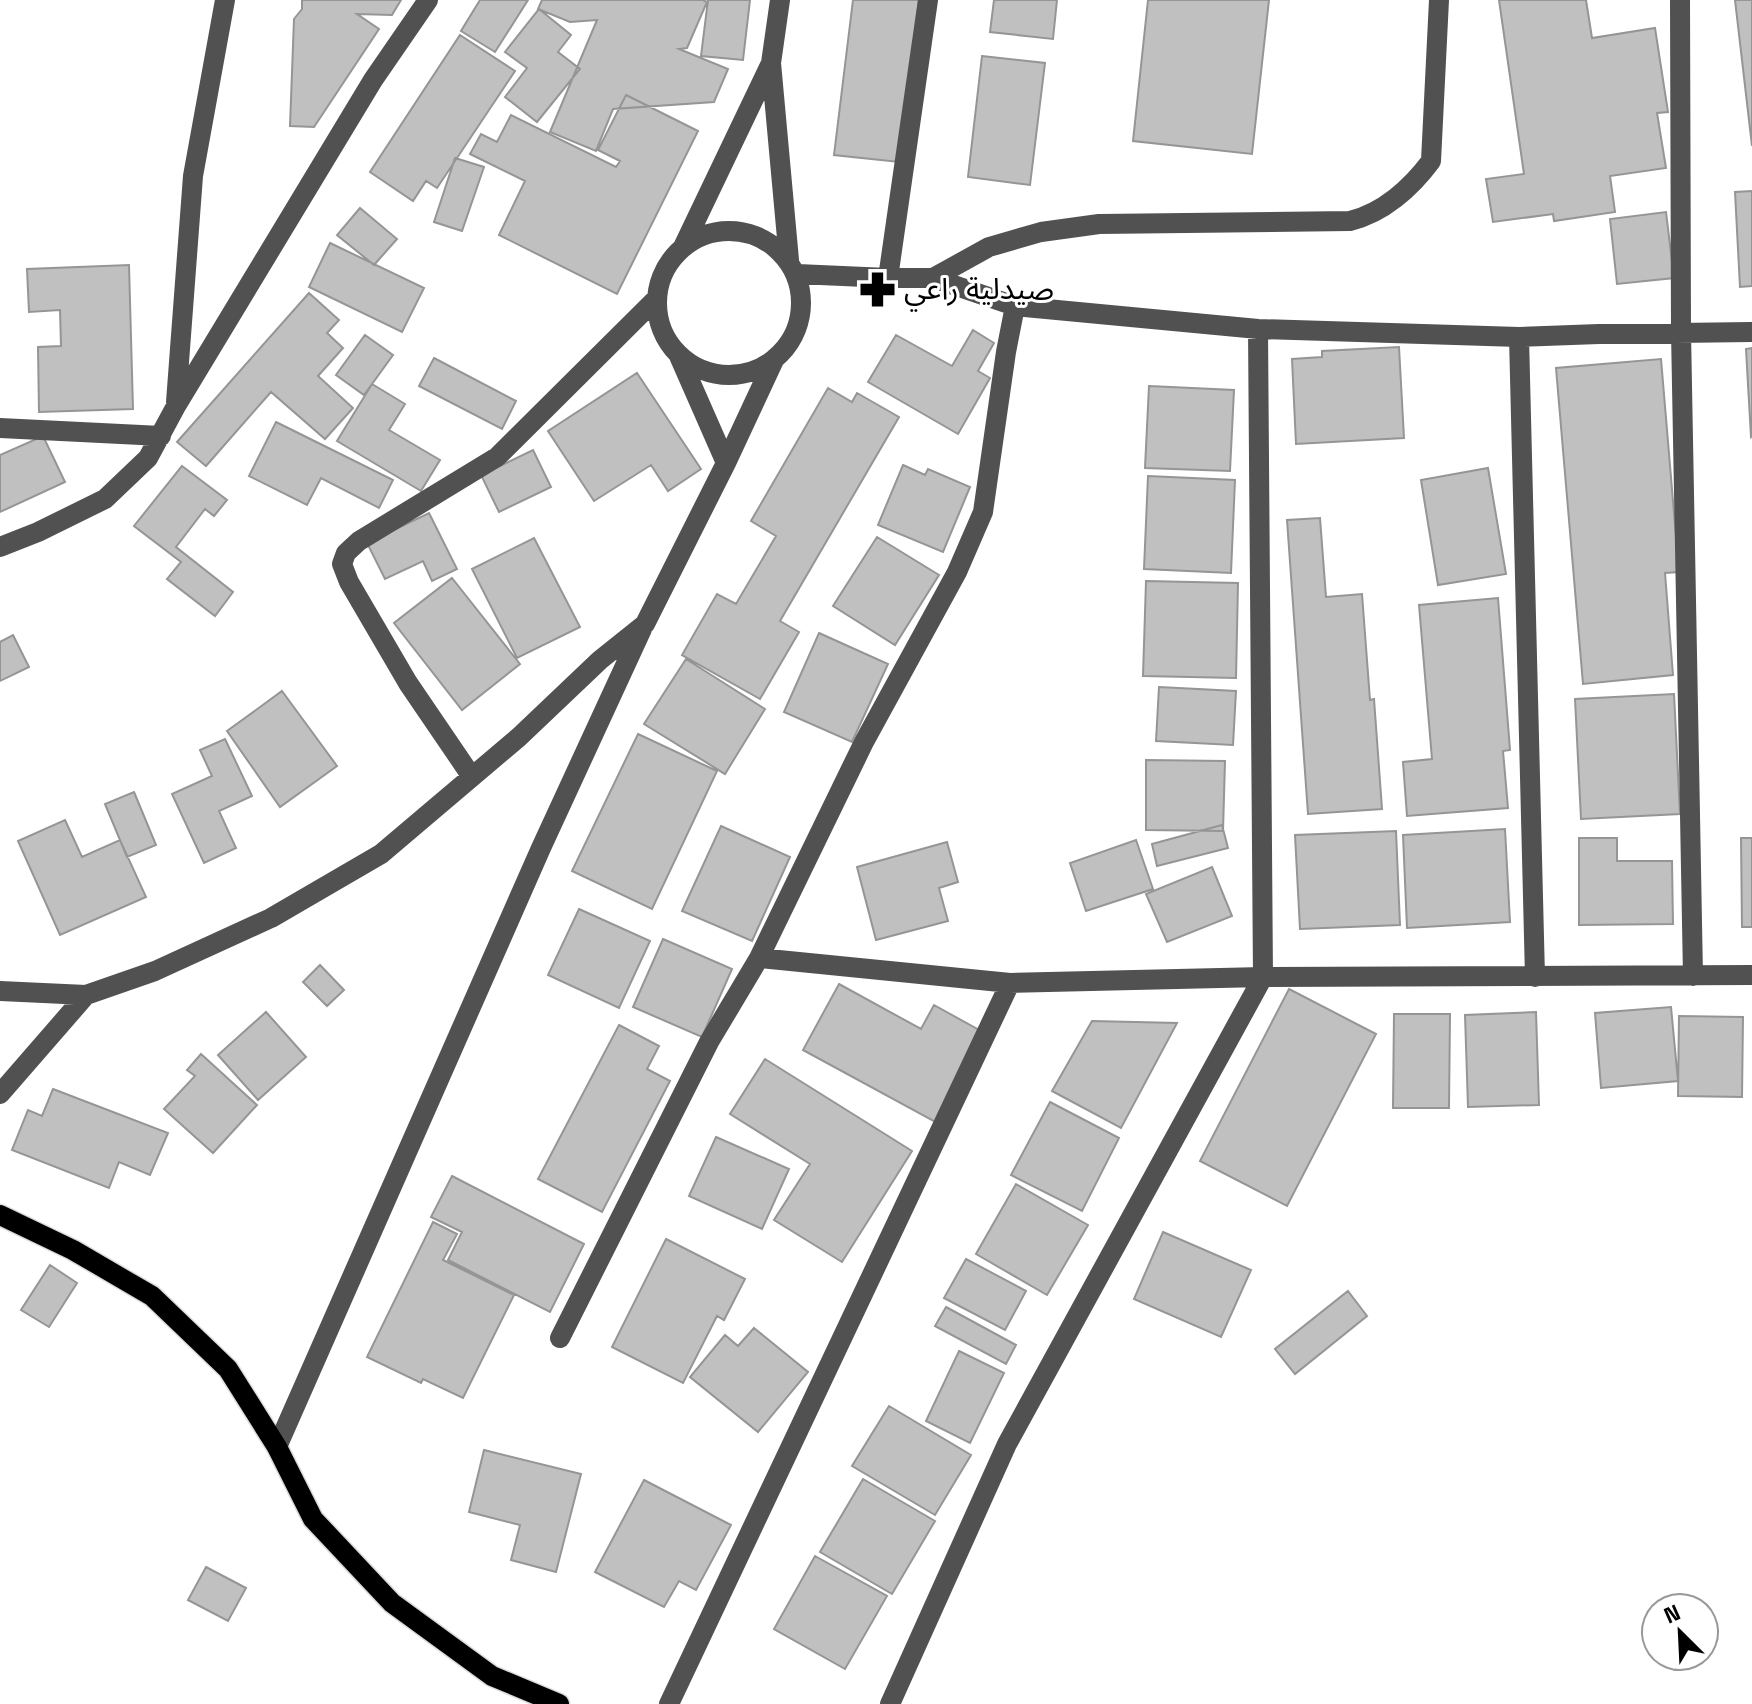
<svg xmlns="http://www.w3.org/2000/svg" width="1752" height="1704" viewBox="0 0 1752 1704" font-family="'Space Grotesk','Noto Sans Arabic',sans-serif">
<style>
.building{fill:#c0c0c0;stroke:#959595;stroke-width:2}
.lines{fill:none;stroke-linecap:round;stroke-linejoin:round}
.major-casing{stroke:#dbdbdb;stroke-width:23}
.minor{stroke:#515151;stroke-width:20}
.major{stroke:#000;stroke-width:20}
.labels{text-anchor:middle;stroke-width:6;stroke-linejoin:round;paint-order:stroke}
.poi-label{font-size:30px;fill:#000;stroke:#fff;text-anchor:start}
</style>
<rect width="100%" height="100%" fill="#fff"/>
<!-- building -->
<path class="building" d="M302,0H401L392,15L357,14L379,29L314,127L290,126L294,19L302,9Z
M480,0H528L495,52L461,31Z
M542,0H703L707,2L687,48L679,49L728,69L714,102L613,109L596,151L550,132L597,20L570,22L538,9Z
M708,0H750L743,60L701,56Z
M853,0H919L899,162L834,155Z
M994,0H1057L1053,39L990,32Z
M1148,0H1269L1252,154L1133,141Z
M1499,0H1586L1592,38L1655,28L1668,112L1657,113L1666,168L1610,176L1615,212L1554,221L1553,214L1493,222L1486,179L1524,174Z
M1735,0H1752V146Z
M539,9L571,35L558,52L580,69L537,122L505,97L527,68L505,52Z
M460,35L515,71L437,188L426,181L413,201L370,172Z
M982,56L1045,63L1030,185L968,177Z
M626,95L698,131L617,294L499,235L525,181L470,154L481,134L497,142L511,115L616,167L620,161L598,150Z
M455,158L484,167L462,231L434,222Z
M1752,191V286L1740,287L1735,192Z
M360,208L397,239L374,265L337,235Z
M1666,212L1674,278L1617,284L1610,219Z
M330,243L424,288L402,332L309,287Z
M129,265L133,409L39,412L38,347L61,346L60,310L29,312L27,269Z
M309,293L339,320L327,333L343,348L318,376L353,408L325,439L271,392L206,466L177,442Z
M973,330L994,343L978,371L990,378L958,434L868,382L896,335L952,366Z
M365,335L393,355L364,395L336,375Z
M1399,347L1404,438L1296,444L1292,359L1322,357V351Z
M1752,348V436L1751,437L1746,349Z
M434,358L516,401L502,429L419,386Z
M1661,359L1679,572L1665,573L1673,675L1583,684L1556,368Z
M637,373L701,469L668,491L651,465L594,501L548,431Z
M372,384L405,404L389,430L440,460L421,491L337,441Z
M1149,386L1234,390L1230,471L1145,468Z
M828,388L852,402L857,393L899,417L780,621L799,632L760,699L682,655L717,594L736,604L776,536L751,521Z
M276,422L393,480L379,508L321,478L307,505L249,476Z
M43,436L65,482L0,512V455Z
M533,450L551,487L499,512L481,475Z
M903,465L925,475L928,469L970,487L943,552L878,525Z
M182,466L227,500L214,516L205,509L176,547L233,592L215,616L167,579L181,562L134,526Z
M1488,468L1506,574L1438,585L1421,480Z
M1148,476L1235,480L1231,573L1144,569Z
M429,513L457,569L432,581L423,561L385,579L367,543Z
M1320,518L1326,597L1362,594L1370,700L1374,699L1382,809L1308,814L1287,520Z
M877,537L939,575L895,645L833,606Z
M534,538L580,627L517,658L472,569Z
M452,578L520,664L462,710L394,623Z
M1146,581L1238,583L1236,678L1143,676Z
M1498,598L1510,750L1503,751L1508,808L1407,816L1403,762L1432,759L1419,605Z
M819,633L888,664L852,742L784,712Z
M13,635L29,667L0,681V642Z
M686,659L765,709L725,774L644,724Z
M1159,687L1236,691L1233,745L1156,741Z
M282,691L337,766L280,807L227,731Z
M1674,694L1680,814L1581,819L1575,699Z
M638,734L717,771L652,909L572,871Z
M225,739L252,796L219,811L236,848L204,863L172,794L212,776L200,750Z
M1146,760L1225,761L1223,831L1146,830Z
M134,792L156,845L127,857L105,804Z
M65,820L82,857L120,840L146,897L60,935L18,841Z
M1222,825L1228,848L1157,866L1152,844Z
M721,826L790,857L752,941L682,911Z
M1505,829L1510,922L1407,928L1403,835Z
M1396,831L1400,925L1300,929L1295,835Z
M1579,838H1617V861H1672L1673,924L1579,925Z
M1741,838H1752V927H1742Z
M1136,840L1153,889L1086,911L1070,863Z
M947,842L958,882L939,888L948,921L876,940L857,867Z
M1212,867L1232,916L1167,942L1146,894Z
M579,909L650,941L619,1008L548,975Z
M663,939L732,969L702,1037L633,1007Z
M320,965L344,990L327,1006L303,982Z
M839,984L921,1029L934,1005L988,1035L939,1124L803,1050Z
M1289,989L1376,1034L1287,1206L1200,1161Z
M1671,1007L1678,1081L1601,1088L1595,1013Z
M266,1012L306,1057L258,1100L218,1055Z
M1536,1012L1539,1105L1468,1107L1465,1015Z
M1394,1014H1450L1449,1108H1393Z
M1679,1016L1743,1017L1742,1097L1678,1096Z
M1092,1021L1177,1023L1121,1128L1052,1091Z
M619,1025L659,1046L647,1069L670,1081L602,1212L538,1179Z
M201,1054L257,1105L213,1153L164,1109L195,1076L187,1070Z
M765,1059L912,1151L842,1262L774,1220L810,1164L730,1114Z
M53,1089L168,1133L150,1175L119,1162L109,1188L12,1150L28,1110L42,1116Z
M1050,1102L1119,1138L1082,1211L1011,1175Z
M716,1137L789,1169L762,1229L689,1196Z
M452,1176L584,1244L550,1312L448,1260L462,1232L431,1217Z
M1016,1184L1088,1225L1047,1295L976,1254Z
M433,1222L457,1234L443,1260L514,1295L463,1398L423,1379L421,1383L367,1357Z
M1163,1232L1251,1270L1221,1337L1134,1299Z
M666,1239L745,1279L724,1320L717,1316L683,1383L612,1347Z
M966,1259L1026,1291L1005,1330L944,1298Z
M50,1265L77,1283L49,1327L21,1310Z
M1348,1291L1367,1316L1295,1374L1275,1349Z
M946,1307L1016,1345L1006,1364L935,1326Z
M754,1328L808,1372L758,1432L690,1377L725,1335L738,1346Z
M959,1351L1004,1373L970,1443L926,1421Z
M889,1406L971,1455L935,1515L852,1466Z
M484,1450L581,1474L556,1572L511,1560L520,1525L469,1512Z
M863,1479L935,1521L892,1594L820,1552Z
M644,1480L731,1525L696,1590L679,1581L664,1607L595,1572Z
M815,1556L887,1596L845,1669L774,1629Z
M206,1567L246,1588L228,1621L188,1600Z"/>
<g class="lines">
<defs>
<path id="major" d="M0,1215L73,1250L152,1296L228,1369L277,1447L313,1519L392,1603L492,1676L559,1704"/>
</defs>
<!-- major casing -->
<use href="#major" class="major-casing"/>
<!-- minor -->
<path class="minor" d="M780,0L771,63L789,260
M1680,0L1681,332L1693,976
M657 303a72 72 0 1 1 144 0a72 72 0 1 1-144 0Z
M683,247L771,63
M797,274L888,278H933L1015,306L1258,329L1519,337L1599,334L1752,332
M888,278L928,0
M933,278L989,247L1041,232L1099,224L1350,221C1383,213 1411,188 1431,161L1439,0
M1519,337L1535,977
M679,356L726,463
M176,402L193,176L225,0
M0,428L161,436
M0,547L38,532L105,499L148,458L176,406L373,80L428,0
M472,777L408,683L349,582L342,564L346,553L359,541L497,457L656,299
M759,958L1010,983L1263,977L1752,975
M0,991L86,995L155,971L271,918L381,854L519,737L600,660L645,624L726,463L774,360
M0,1094L86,995
M560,1338L709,1042L759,958L864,742L957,572L983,512L1006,352L1015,306
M277,1447L541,848L642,629
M669,1704L1010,983
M890,1704L1007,1444L1263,977L1258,329"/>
<!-- major -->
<use href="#major" class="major"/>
</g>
<!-- icons -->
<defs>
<symbol id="pharmacy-bare" viewBox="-9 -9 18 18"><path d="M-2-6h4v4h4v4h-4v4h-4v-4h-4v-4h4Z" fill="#000" stroke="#fff" stroke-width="2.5" paint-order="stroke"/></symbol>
</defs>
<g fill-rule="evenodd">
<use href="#pharmacy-bare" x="852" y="264" width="51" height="51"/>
</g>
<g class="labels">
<!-- poi labels -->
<g class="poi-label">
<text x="904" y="299">صيدلية راعي</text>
</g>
</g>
<!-- north arrow -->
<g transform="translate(1680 1632) rotate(336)"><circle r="38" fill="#ffffff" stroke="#999999" stroke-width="2"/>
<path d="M0-6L14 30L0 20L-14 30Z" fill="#000000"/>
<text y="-12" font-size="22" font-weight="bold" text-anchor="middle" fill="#000000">N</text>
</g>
</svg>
